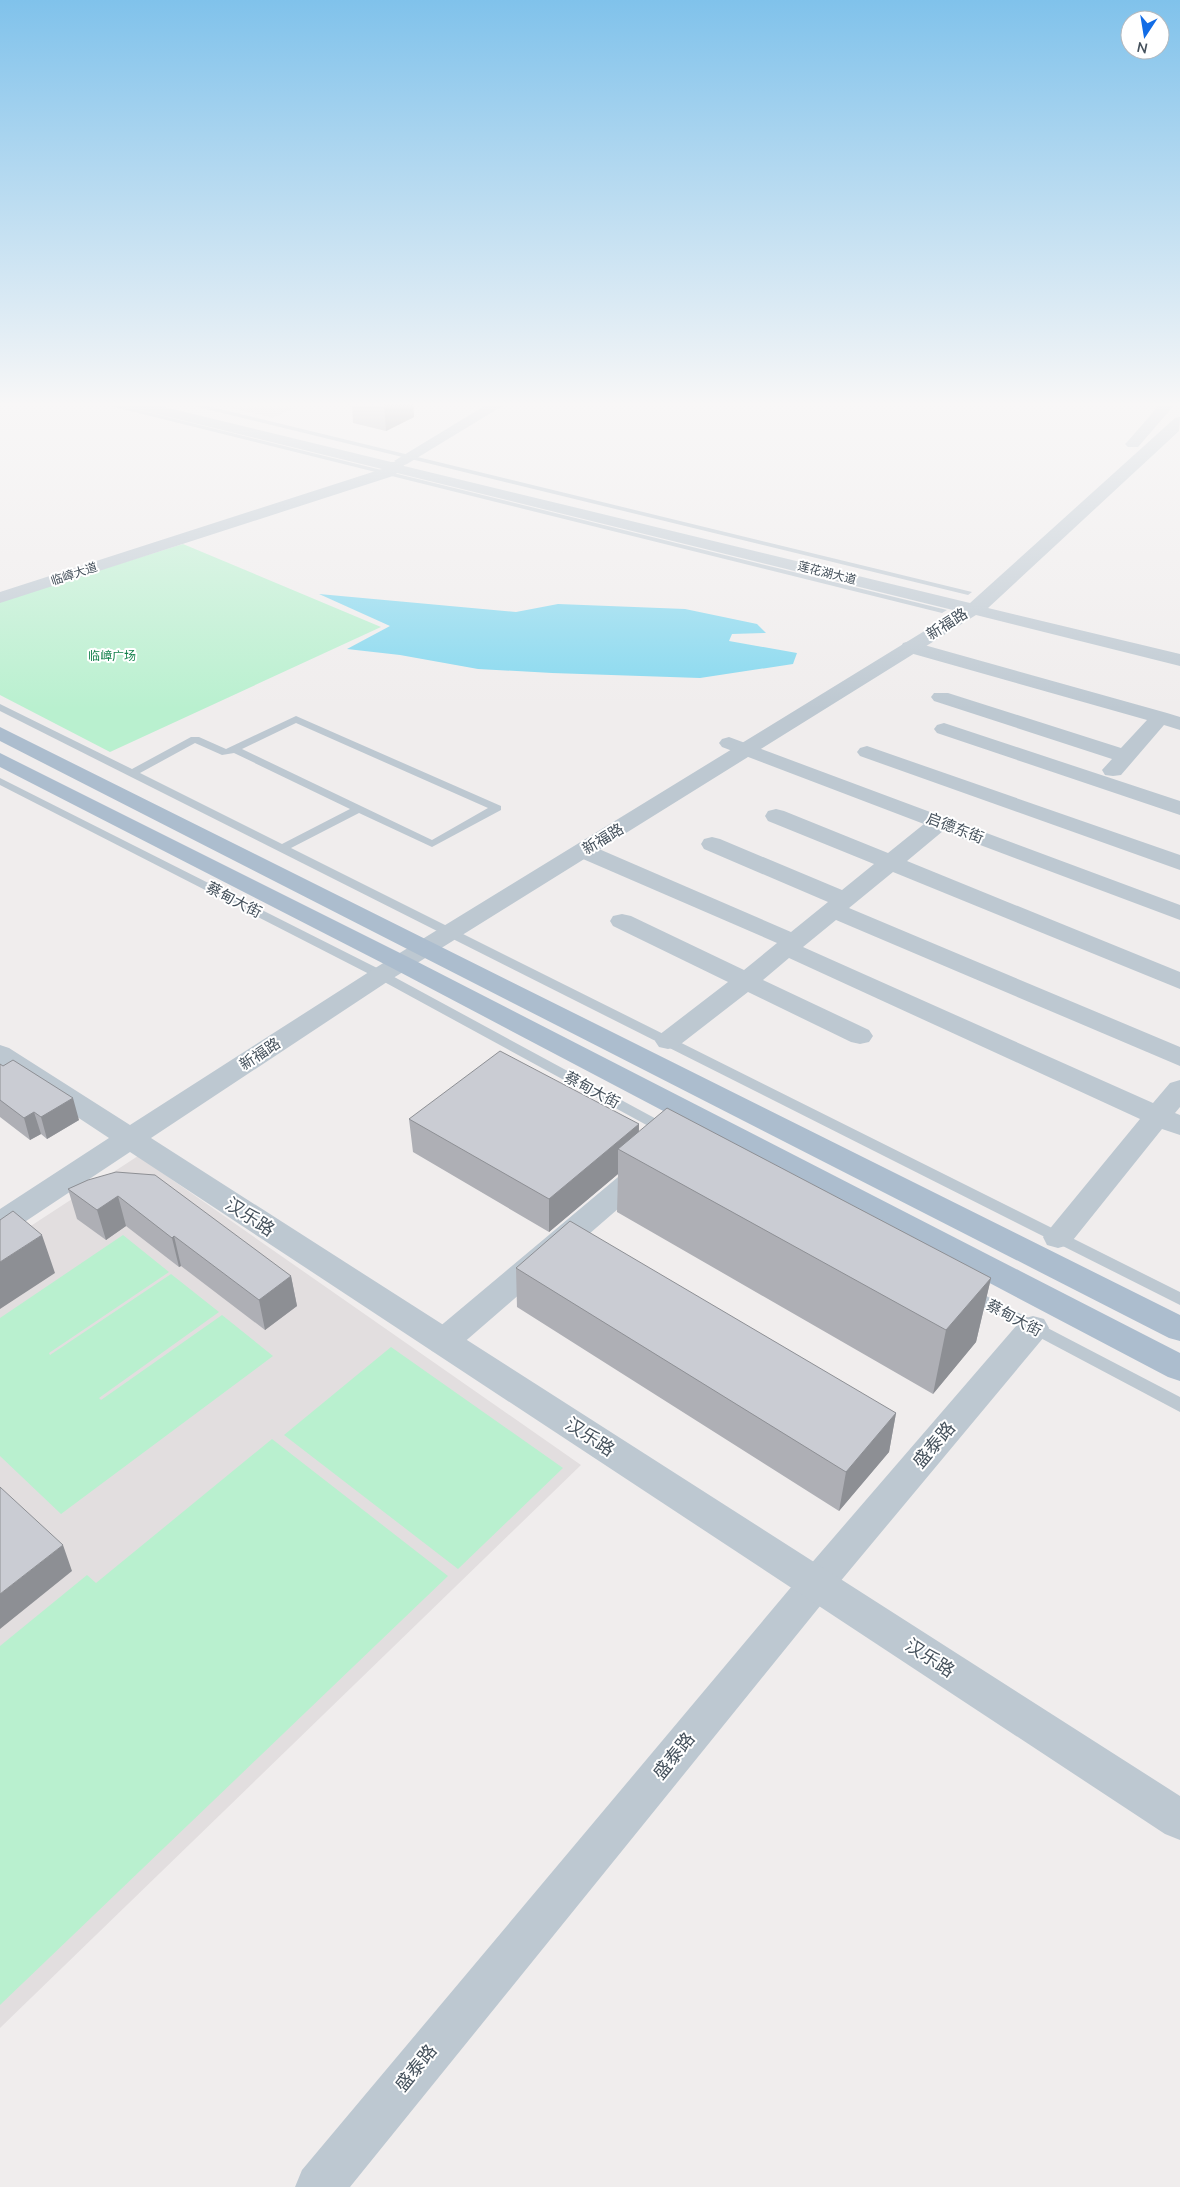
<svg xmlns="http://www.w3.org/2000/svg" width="1180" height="2187" viewBox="0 0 1180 2187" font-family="Mulish,'Noto Sans SC',sans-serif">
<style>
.education{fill:#e2dedf}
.green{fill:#b9f0cf}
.water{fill:#85d8ef}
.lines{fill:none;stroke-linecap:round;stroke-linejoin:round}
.service{fill:#bdc8d1;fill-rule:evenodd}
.minor{fill:#bdc8d1;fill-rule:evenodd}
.tertiary{fill:#bdc8d1;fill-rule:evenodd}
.primary{fill:#acbdce;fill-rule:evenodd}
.wall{fill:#aeafb5}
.shaded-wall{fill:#8d8f94}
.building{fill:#caccd3;stroke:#8d8f94}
.labels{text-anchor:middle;stroke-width:4;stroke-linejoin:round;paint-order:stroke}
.far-street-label{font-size:12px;fill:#45515c;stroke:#fff}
.far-park-label{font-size:12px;fill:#13804b;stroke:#fff}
.street-label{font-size:15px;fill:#45515c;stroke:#fff}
.near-street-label{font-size:18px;fill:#45515c;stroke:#fff}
</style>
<rect width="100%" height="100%" fill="#f0eded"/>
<!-- education -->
<path class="education" d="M208,402H306L273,418Z
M138,1156L581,1465L0,2028V1246Z"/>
<!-- green -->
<path class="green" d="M183,544L381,627L110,752L0,695V601Z
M123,1235L169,1272L49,1353L50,1355L171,1274L219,1312L99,1398L101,1400L222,1315L273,1356L61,1514L0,1456V1318Z
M391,1347L563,1468L458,1569L284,1435Z
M272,1439L448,1576L0,2005V1646L87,1575L96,1583Z"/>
<!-- water -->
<path class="water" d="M319,594L516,612L558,604L685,609L757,624L766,633L732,634L729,641L797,653L793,664L700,678L552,673L478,669L400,655L347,649L390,626Z"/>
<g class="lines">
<!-- service -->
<path class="service" d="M94,402H107L947,610L942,613Z
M177,402H191L972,592L968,595Z
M0,704L132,769L191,737H199L226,749L296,716L501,806V810L432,847L359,813L291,848L1180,1292V1305L0,711ZM296,723L488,808L432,840L242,749ZM195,743L222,755L234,753L350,809L282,844L140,773Z
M0,778L385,972L673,1128L675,1131L668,1136L663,1134L377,978L0,785Z
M971,1288L1180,1397V1412L965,1298L963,1294L965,1290Z"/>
<!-- minor -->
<path class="minor" d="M491,402H509L407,464L402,466L394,461Z
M910,641L1167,713L1180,717V730L1164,725L1121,775L1113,776L1105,775L1102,770L1112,759L934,701L931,697L934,693H948L1121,748L1147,720L903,651L901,647L903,643Z
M944,723L1180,801V815L937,733L934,729L937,725Z
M729,737L1180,905V920L943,831L907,861L1180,972V989L893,872L849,908L1180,1047V1066L836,920L803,947L1153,1103L1170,1083L1180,1080V1107L1175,1113L1180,1115V1135L1162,1129L1069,1245L1058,1248L1047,1245L1043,1237L1140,1119L789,958L763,980L869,1030L873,1036L869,1042L860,1044L851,1042L748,992L677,1047L668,1049L659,1047L655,1041L659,1035L728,982L613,926L610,921L613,916L622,914L631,916L744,970L777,943L576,856L573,851L576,846L584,844L592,846L791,932L828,902L704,849L701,844L704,839L712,837L720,839L842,890L874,864L768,821L765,816L768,811L776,809L784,811L888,853L924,824L722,747L719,743L722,739Z
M867,746L1180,855V870L860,756L857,752L860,748Z
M646,1159L656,1162L660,1169L656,1176L454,1351L443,1354L432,1351L427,1342L432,1333L636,1162Z
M1033,1316L1044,1319L1049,1328L1044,1337L829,1595L350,2187H295L302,2170L803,1573L1022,1319Z"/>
<!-- tertiary -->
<path class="tertiary" d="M118,402H144L391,462H402L404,466L970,603L1175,418L1180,417L1179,431L988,608L1180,654V666L976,615L390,980L151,1138L1180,1796V1840L1165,1834L130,1152L11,1231L0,1234V1209L109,1138L0,1066V1045L9,1048L130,1125L372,970L957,611L397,473L393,476L0,603V592L382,469L120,405Z
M1162,402H1177L1138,447H1128L1125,444L1128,441Z"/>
<!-- primary -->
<path class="primary" d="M0,727L1180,1315V1341L1169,1338L0,741Z
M0,753L410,958L1180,1353V1381L1168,1377L392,968L0,767Z"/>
</g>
<!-- wall -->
<path class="wall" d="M336,402H413L414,417L386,431L353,423L352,406Z
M0,1064L79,1120L47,1139L41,1134L30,1140L0,1117Z
M409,1119L639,1124V1132L991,1278L976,1342L933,1394L617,1212L618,1174L549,1232L413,1152Z
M88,1180L291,1276L297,1306L265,1330L181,1266L179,1267L126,1226L106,1240L77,1219L68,1189Z
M516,1268L896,1413L889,1452L839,1511L517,1307Z"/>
<!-- shaded-wall -->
<path class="shaded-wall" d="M378,402H413L414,417L386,431L384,404Z
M73,1098L79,1120L47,1139L41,1117Z
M34,1112L41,1134L30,1140L24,1118Z
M639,1124L638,1157L618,1149V1174L549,1232V1199Z
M118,1196L126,1226L106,1240L97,1210Z
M42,1235L55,1273L0,1309V1262Z
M174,1236L181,1266L179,1267L172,1238Z
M291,1276L297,1306L265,1330L259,1300Z
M991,1278L976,1342L933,1394L946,1330Z
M896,1413L889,1452L839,1511L846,1472Z
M63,1545L72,1571L0,1629V1594Z"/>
<!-- building -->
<path class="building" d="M500,1051L639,1124L549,1199L409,1119Z
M13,1060L73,1098L41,1117L34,1112L24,1118L0,1100V1064L3,1066Z
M667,1108L991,1278L946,1330L618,1149Z
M116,1172L155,1175L291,1276L259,1300L174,1236L172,1238L118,1196L97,1210L68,1189L88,1180Z
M13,1211L42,1235L0,1262V1220Z
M570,1221L896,1413L846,1472L516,1268Z
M0,1487L63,1545L0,1594Z"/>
<!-- sky -->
<linearGradient id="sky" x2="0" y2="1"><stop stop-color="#80c2eb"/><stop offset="0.57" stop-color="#f8f7f7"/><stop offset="1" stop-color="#f8f7f7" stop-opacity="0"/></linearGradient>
<rect width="1180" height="709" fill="url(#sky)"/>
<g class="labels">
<!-- far-street labels -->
<g class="far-street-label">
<text transform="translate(827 573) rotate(14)" y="4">莲花湖大道</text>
<text transform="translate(74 574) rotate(-18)" y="4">临嶂大道</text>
</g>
<!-- far-park labels -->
<g class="far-park-label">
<text x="112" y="660">临嶂广场</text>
</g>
<!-- street labels -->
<g class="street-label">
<text transform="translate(947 624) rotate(-32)" y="5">新福路</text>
<text transform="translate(955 828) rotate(21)" y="5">启德东街</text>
<text transform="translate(603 839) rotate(-31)" y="5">新福路</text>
<text transform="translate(234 900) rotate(27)" y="5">蔡甸大街</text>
<text transform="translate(260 1054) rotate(-33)" y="5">新福路</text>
<text transform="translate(592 1090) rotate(28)" y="5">蔡甸大街</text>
<text transform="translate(1014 1318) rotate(28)" y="5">蔡甸大街</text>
</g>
<!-- near-street labels -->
<g class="near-street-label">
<text transform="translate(250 1217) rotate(33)" y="6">汉乐路</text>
<text transform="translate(590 1437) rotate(33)" y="6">汉乐路</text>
<text transform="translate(934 1445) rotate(-50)" y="6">盛泰路</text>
<text transform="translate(930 1658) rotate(33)" y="6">汉乐路</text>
<text transform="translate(674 1756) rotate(-51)" y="6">盛泰路</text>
<text transform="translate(416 2068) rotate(-51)" y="6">盛泰路</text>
</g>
</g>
<!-- north arrow -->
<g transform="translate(1145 35) rotate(192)"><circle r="24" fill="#ffffff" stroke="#b5b9be"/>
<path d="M0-4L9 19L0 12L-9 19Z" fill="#116ce6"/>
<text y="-8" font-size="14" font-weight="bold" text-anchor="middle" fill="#45515c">N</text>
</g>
</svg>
